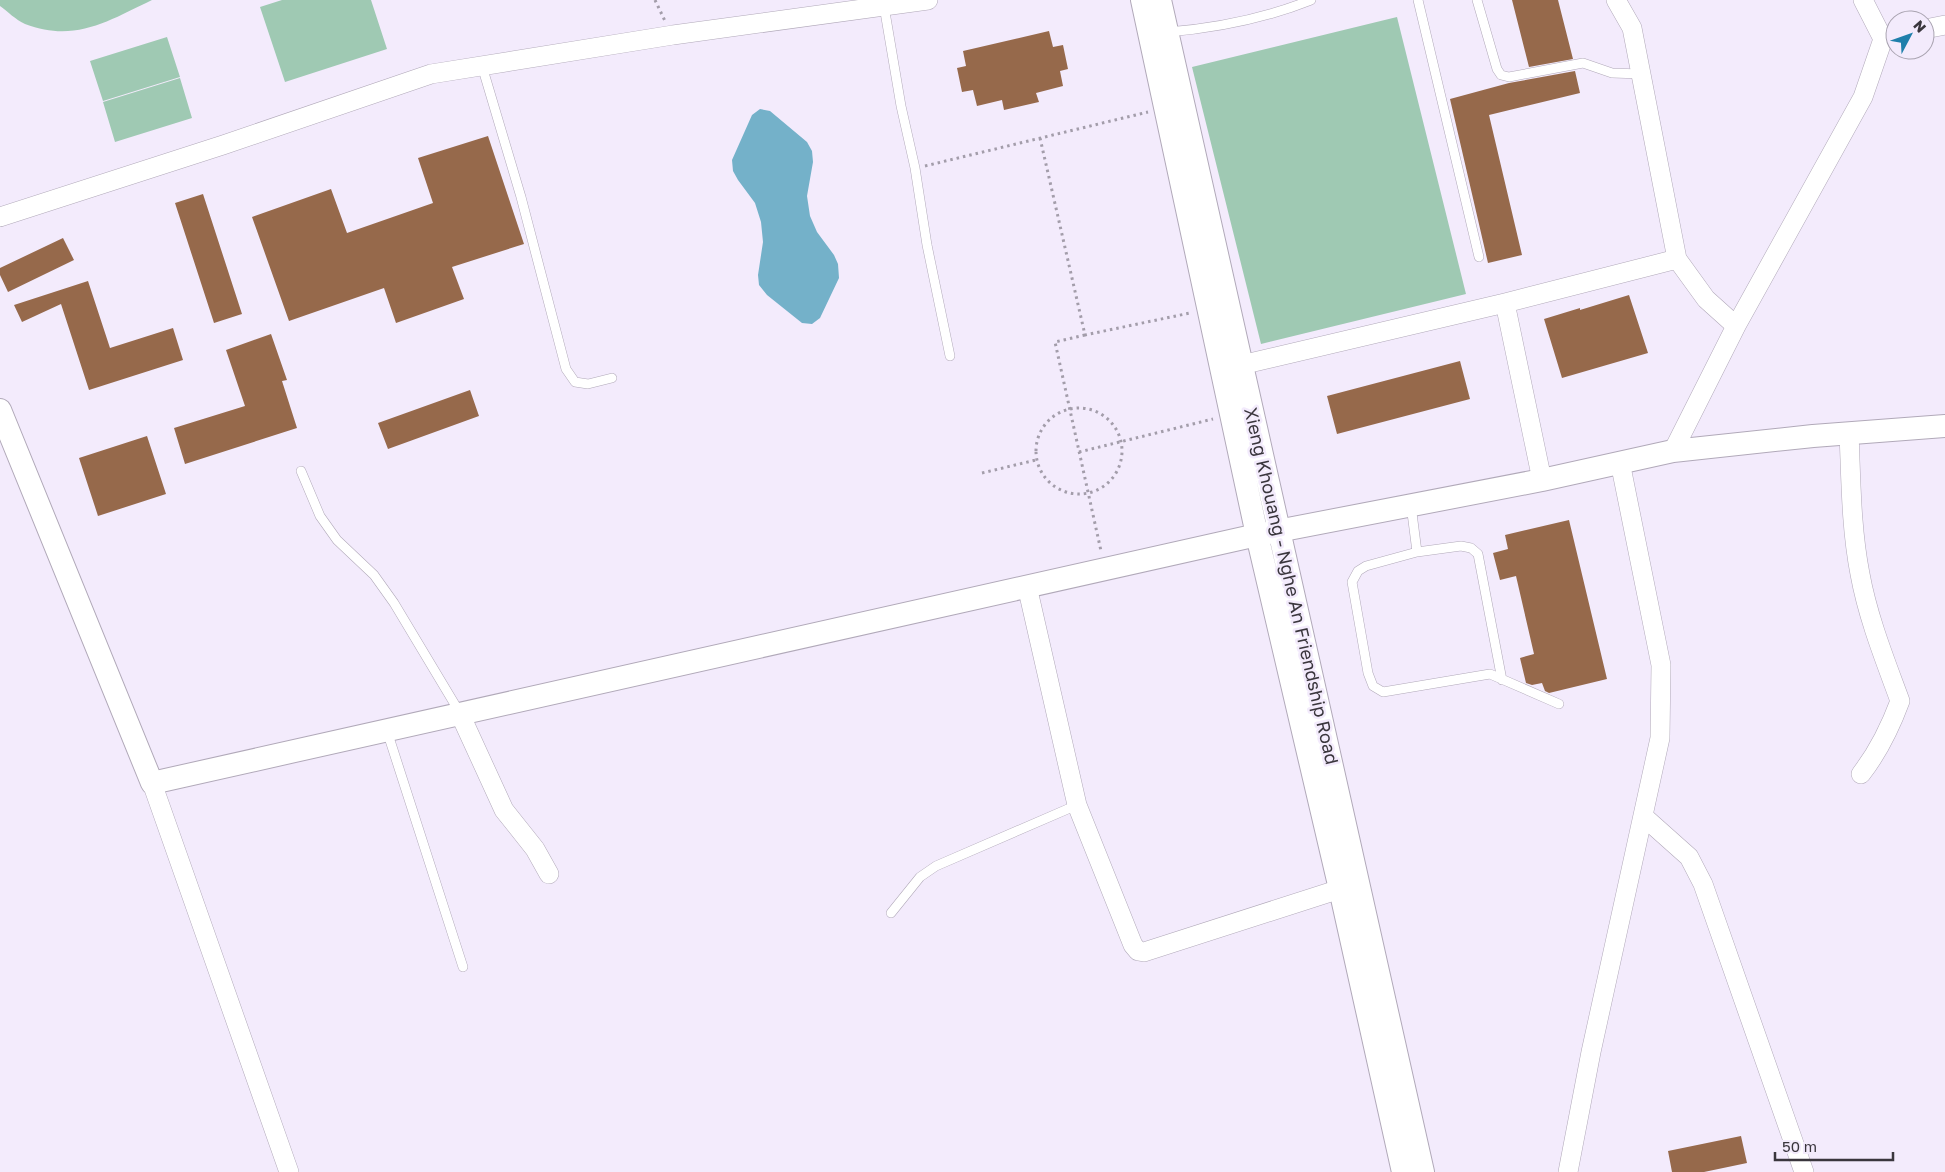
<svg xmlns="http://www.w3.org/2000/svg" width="1945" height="1172" viewBox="0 0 1945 1172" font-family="'Golos Text',sans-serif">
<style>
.green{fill:#9fc9b3}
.water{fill:#74b1c9}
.building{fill:#96694b}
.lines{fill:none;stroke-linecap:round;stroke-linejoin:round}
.service-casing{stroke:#b1a9b9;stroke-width:10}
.minor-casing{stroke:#b1a9b9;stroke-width:20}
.tertiary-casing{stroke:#b1a9b9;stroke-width:24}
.path{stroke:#a39daa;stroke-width:3;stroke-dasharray:2.5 4;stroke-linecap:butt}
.service{stroke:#fff;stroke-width:9}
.minor{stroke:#fff;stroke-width:19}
.tertiary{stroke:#fff;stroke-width:22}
.labels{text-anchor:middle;stroke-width:5;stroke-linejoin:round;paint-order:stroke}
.street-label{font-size:18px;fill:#3a363d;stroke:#f3ebfc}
</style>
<rect width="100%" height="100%" fill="#f3ebfc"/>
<!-- green -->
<path class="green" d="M0,0H152C108,21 75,43 25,24C16,20 7,11 0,6Z
M282,0H371L387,49L285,82L260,7Z
M1397,17L1466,294L1261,344L1192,67Z
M167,37L180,77L103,101L90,61Z
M180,78L192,118L115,142L103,102Z"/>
<!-- water -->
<path class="water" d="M760,109L770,111L807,142L812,151L813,162L807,196L810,216L817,232L834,255L838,264L839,278L820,318L812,324L802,323L767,295L759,285L758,275L763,242L761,222L755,203L738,180L733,171L732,160L752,115Z"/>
<!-- building -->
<path class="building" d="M1512,0H1558L1573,59L1529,67Z
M1049,31L1053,47L1063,45L1068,69L1060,71L1063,86L1036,93L1039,102L1004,110L1002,100L977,106L973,90L962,92L957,68L966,66L963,51Z
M1575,71L1580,93L1489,115L1522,255L1488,263L1450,99L1509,83Z
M488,136L524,244L452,267L464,299L396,323L384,288L289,321L252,217L331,189L347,233L433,203L418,158Z
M203,194L242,314L214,323L175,203Z
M63,238L74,260L8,292L0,275V268Z
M88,281L110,348L173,328L183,360L89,390L61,304L22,322L14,305Z
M1629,295L1648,353L1562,378L1544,319L1580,308V310Z
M271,334L287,380L282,381L297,428L185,464L174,428L245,406L226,350Z
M1460,361L1470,399L1337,434L1327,396Z
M470,390L479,416L388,449L378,423Z
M147,436L166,494L98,516L79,458Z
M1569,520L1607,679L1549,693L1545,691L1542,683L1532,685L1526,683L1520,658L1534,654L1516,576L1500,580L1493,553L1508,549L1505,535Z
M1741,1136L1747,1163L1704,1172H1672L1668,1151Z"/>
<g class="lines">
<defs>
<path id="service" d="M1418,0L1479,257
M1477,0L1497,69L1501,75L1509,77L1583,63L1612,73L1641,74
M884,6L901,106L915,168L927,245L950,356
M1168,32C1216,28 1266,18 1311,0
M482,66L521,197L566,369L575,382L588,384L612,378
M301,471L320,516L337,540L374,575L394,603L460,713
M1411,505L1417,552L1366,566L1358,571L1352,582L1368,673L1373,686L1383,692L1490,674L1559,704
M1417,552L1461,546L1471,548L1478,554L1502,680
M387,731L463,967
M891,913L920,877L936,866L1077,805"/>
<path id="minor" d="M1616,0L1632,28L1677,259L1706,299L1736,326
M1925,29L1945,25
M0,217L223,145L431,74L673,35L928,0
M1505,303L1542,480
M1241,365L1505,303L1677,259
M1849,433C1851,480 1851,528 1860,574C1868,618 1885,660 1900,701C1890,728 1878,752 1861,774
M1673,451L1736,326L1863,97L1883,39L1863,0
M1027,586L1077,805L1133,945L1138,951L1144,952L1340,889
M460,714L504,810L535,849L549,874
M152,783L289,1172
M1643,816L1689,857L1703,884L1804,1172
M1568,1172L1591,1052L1660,738L1661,665L1620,462"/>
<path id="tertiary" d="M1142,0L1257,535L1340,889L1403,1172
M1160,0L1423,1172
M0,410L152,783L1257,535L1542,480L1673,451L1813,436L1945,426"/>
</defs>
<!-- service casing -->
<use href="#service" class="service-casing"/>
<!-- minor casing -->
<use href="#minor" class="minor-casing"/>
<!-- tertiary casing -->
<use href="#tertiary" class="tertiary-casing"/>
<!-- path -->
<path class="path" d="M655,0L665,21
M1040,138L1085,335L1190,313
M925,166L1148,112
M1085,335L1055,342L1101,551
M1036 451a43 43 0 1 1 86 0a43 43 0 1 1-86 0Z
M1079,452L1213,419
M982,473L1036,460"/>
<!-- service -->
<use href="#service" class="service"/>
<!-- minor -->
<use href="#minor" class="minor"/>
<!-- tertiary -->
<use href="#tertiary" class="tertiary"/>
</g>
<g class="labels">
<!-- street labels -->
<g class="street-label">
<text transform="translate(1291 586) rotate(77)" y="6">Xieng Khouang - Nghe An Friendship Road</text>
</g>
</g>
<!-- north arrow -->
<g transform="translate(1910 35) rotate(49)"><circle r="24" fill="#f3ebfc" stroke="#a9a3b0"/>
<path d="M0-4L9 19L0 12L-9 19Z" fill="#1f7fab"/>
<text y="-8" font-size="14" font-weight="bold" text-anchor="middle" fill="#3a363d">N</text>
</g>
<!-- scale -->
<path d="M1775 1152v8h118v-8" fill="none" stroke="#3a363d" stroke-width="2.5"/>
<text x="1782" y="1152" font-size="15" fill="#3a363d" stroke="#f3ebfc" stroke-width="4" paint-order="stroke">50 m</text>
</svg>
